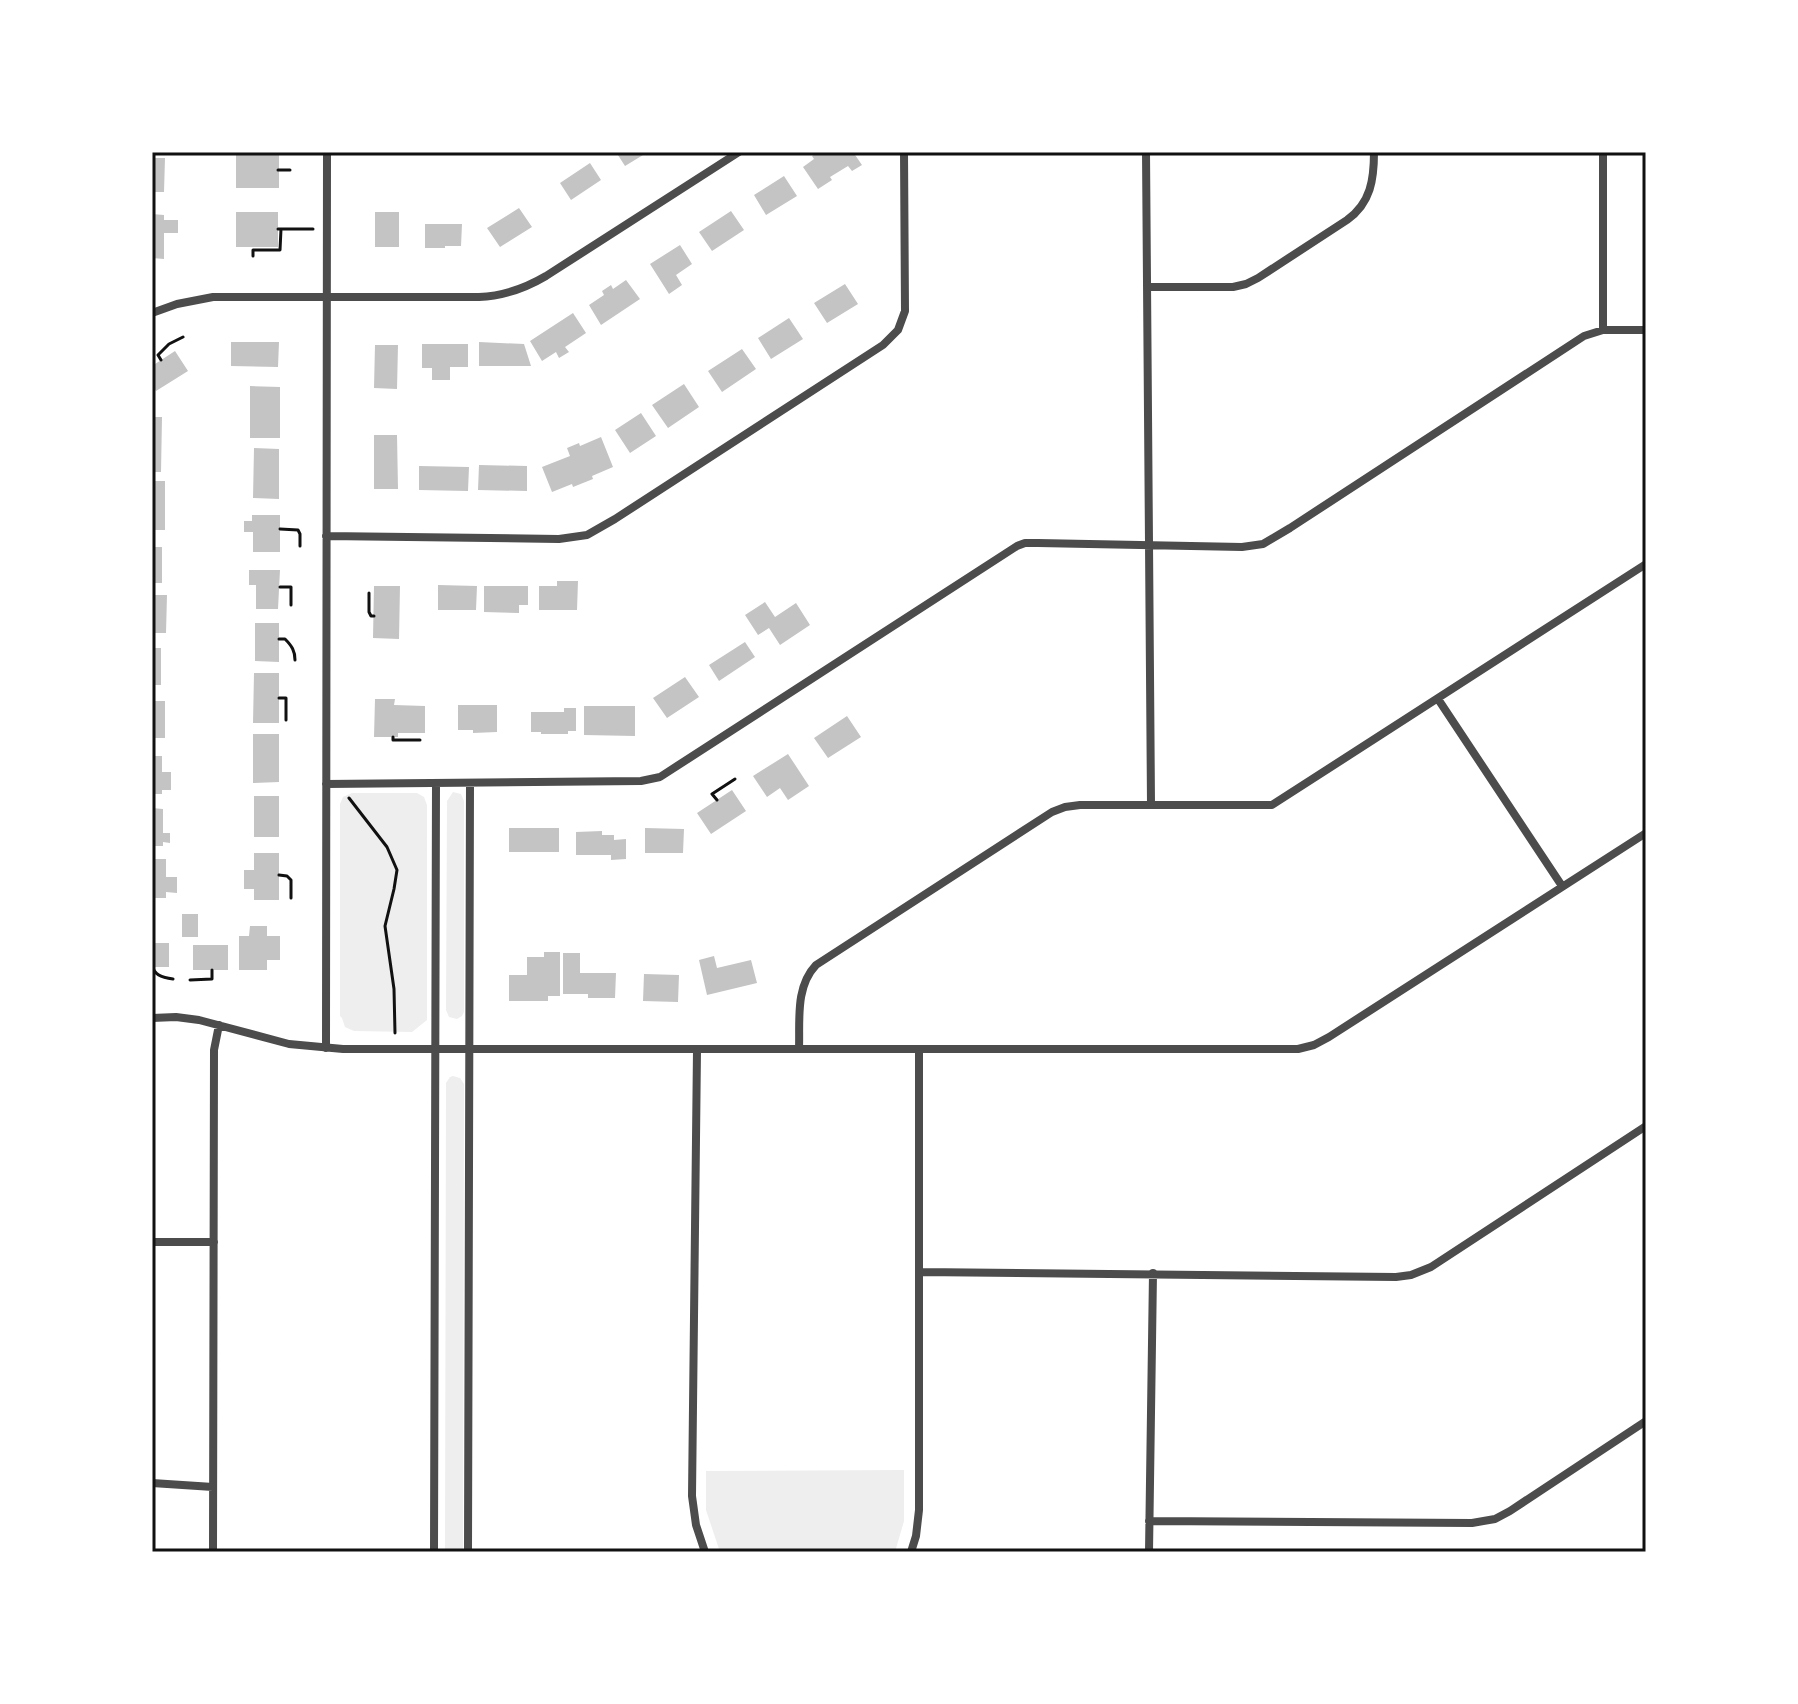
<svg xmlns="http://www.w3.org/2000/svg" width="1798" height="1704" viewBox="0 0 1798 1704" font-family="Georgia,serif">
<style>
.green{fill:#eee}
.building{fill:#c4c4c4}
.lines{fill:none;stroke-linecap:round;stroke-linejoin:round}
.path{stroke:#111;stroke-width:3}
.minor{stroke:#4c4c4c;stroke-width:8}
.neatline{fill:none;stroke:#111;stroke-width:3}
</style>
<rect width="100%" height="100%" fill="#fff"/>
<!-- green -->
<path class="green" d="M453,792L461,794L464,801V1012L462,1016L457,1019L449,1017L446,1010L447,801Z
M352,793H417L424,797L427,805V1020L412,1032L354,1031L345,1027L342,1018L340,1016V804L343,797Z
M453,1076L460,1078L464,1084L463,1552H445L446,1083L450,1077Z
M904,1470V1521L895,1552H720L706,1510V1471Z"/>
<!-- building -->
<path class="building" d="M616,152H648L625,166Z
M818,152H853L862,165L852,171L848,166L830,177L832,180L818,189L803,167L814,159L812,156Z
M236,153H279V188H236Z
M152,158H165L164,192H152Z
M590,163L601,180L571,200L560,183Z
M784,176L797,196L766,215L754,195Z
M519,208L532,227L500,247L487,228Z
M731,211L744,230L712,251L699,232Z
M236,212H278V247H236Z
M375,212H399V247H375Z
M152,214L164,215V220H178V233H164V259L152,258Z
M425,224H462L461,246H445V248H425Z
M680,245L692,264L676,275L682,285L669,294L650,264Z
M626,280L640,299L601,325L589,305L604,295L602,291L611,285L613,289Z
M845,284L858,304L827,323L814,303Z
M573,313L586,333L565,347L569,352L559,358L556,352L542,361L530,341Z
M789,318L803,339L771,359L758,338Z
M231,342H279L278,367L231,366Z
M479,342L524,344L531,366H479Z
M422,344H468V367H450V380H432V368H422Z
M375,345H398L397,389L374,388Z
M742,349L756,369L722,392L708,371Z
M175,351L188,371L156,391L152,385V366Z
M684,384L699,407L668,428L652,405Z
M250,386L280,387V438H250Z
M641,413L656,436L630,453L615,430Z
M152,417H162L161,472H152Z
M374,435H397L398,489H374Z
M601,437L613,467L592,476L593,479L573,487L572,484L552,492L542,467L570,456L567,448L579,443L580,446Z
M254,448L279,449V499L253,498Z
M479,465L527,466V491L478,490Z
M419,466L469,467L468,491L419,490Z
M152,481H165V530H152Z
M252,515H280V552H253V532H244V521H252Z
M152,547H162V583H152Z
M249,570H280L278,609H256V585H249Z
M557,581H578L577,610H539V586H557Z
M438,585L477,586L476,610H438Z
M374,586H400L399,639L373,638Z
M484,586H528V605H519V613L484,612Z
M152,595H167L166,633H152Z
M765,602L775,617L796,603L810,625L780,645L769,628L758,635L745,615Z
M255,623H279V662L255,661Z
M745,642L755,657L719,681L709,665Z
M152,648H161V685H152Z
M254,673H279V723H253Z
M685,677L699,697L667,718L653,698Z
M375,699H395L394,705L425,706V733H398V737H374Z
M152,701H165V738H152Z
M458,705H497V732L473,733V730H458Z
M584,706H635V736L584,735Z
M564,708H576V731H568V734H541V732H531V712H564Z
M847,716L861,737L828,758L814,738Z
M253,734H279V782L253,783Z
M788,754L809,786L788,800L780,788L767,797L753,776Z
M152,756H162V772H171V790H162V794H152Z
M732,790L746,811L711,834L697,813Z
M254,796H279V837H254Z
M152,808L163,809V833H170V843L163,842V846H152Z
M509,828H559V852H509Z
M645,828L684,829L683,853H645Z
M602,831V835H614V840L626,839V859L611,860V855H576V832Z
M254,853H279V900H254V889H244V870H254Z
M152,859H166V877H177V893L166,892V898H152Z
M182,914H198V937H182Z
M250,926H267V936H280V960H267V970H239V936H249Z
M152,943H169V967H152Z
M193,945H228V970H193Z
M544,952H560V996H548V1001H509V975H527V957H544Z
M563,953H580V973H616L615,998H588V994H563Z
M714,956L717,968L751,960L757,983L707,995L699,960Z
M644,974L679,975L678,1002L643,1001Z"/>
<g class="lines">
<!-- path -->
<path class="path" d="M278,170H290
M278,229H313
M253,256V250H280L281,229
M161,360L158,355L169,344L183,337
M280,529L298,530L300,534V546
M280,587H291V605
M369,593V612L371,616H374
M279,639H285C292,646 295,651 295,660
M279,698H286V720
M393,737V740H420
M349,798L387,847L397,870L394,889L385,926L394,989L395,1033
M717,800L712,794L735,779
M279,875L287,876L291,880V898
M153,967C154,976 165,978 173,979
M190,980L212,979V970"/>
<!-- minor -->
<path class="minor" d="M1146,152L1151,804
M1147,287H1233L1246,284L1258,278L1347,220C1371,203 1374,179 1374,152
M152,313L177,304L213,297H479C504,296 524,289 546,276L739,152
M1603,330V152
M326,536L559,539L587,535L615,519L883,345L898,330L905,311L904,152
M1438,699L1562,886
M326,784L641,781L660,777L1017,546L1025,543H1038L1242,547L1263,544L1290,528L1584,336L1603,330H1646
M152,1018L176,1017L199,1020L289,1044L343,1049H1298L1314,1045L1329,1037L1646,833
M326,1048L327,152
M799,1049C800,1021 795,987 816,965L1052,812L1065,807L1080,805H1272L1646,564
M697,1050L692,1496L696,1525L705,1552
M152,1242H214
M920,1272L1396,1277L1411,1275L1431,1267L1646,1126
M152,1483L213,1487
M1149,1521L1472,1523L1495,1519L1510,1511L1646,1421
M213,1552L214,1050L219,1025
M434,1552L436,784
M468,1552L470,783
M911,1552L916,1536L919,1510V1049
M1149,1552L1153,1273"/>
</g>
<!-- border -->
<rect width="1798" height="1704" fill="none" stroke="#ffffff" stroke-width="308"/>
<rect x="154" y="154" width="1490" height="1396" class="neatline"/>
</svg>
